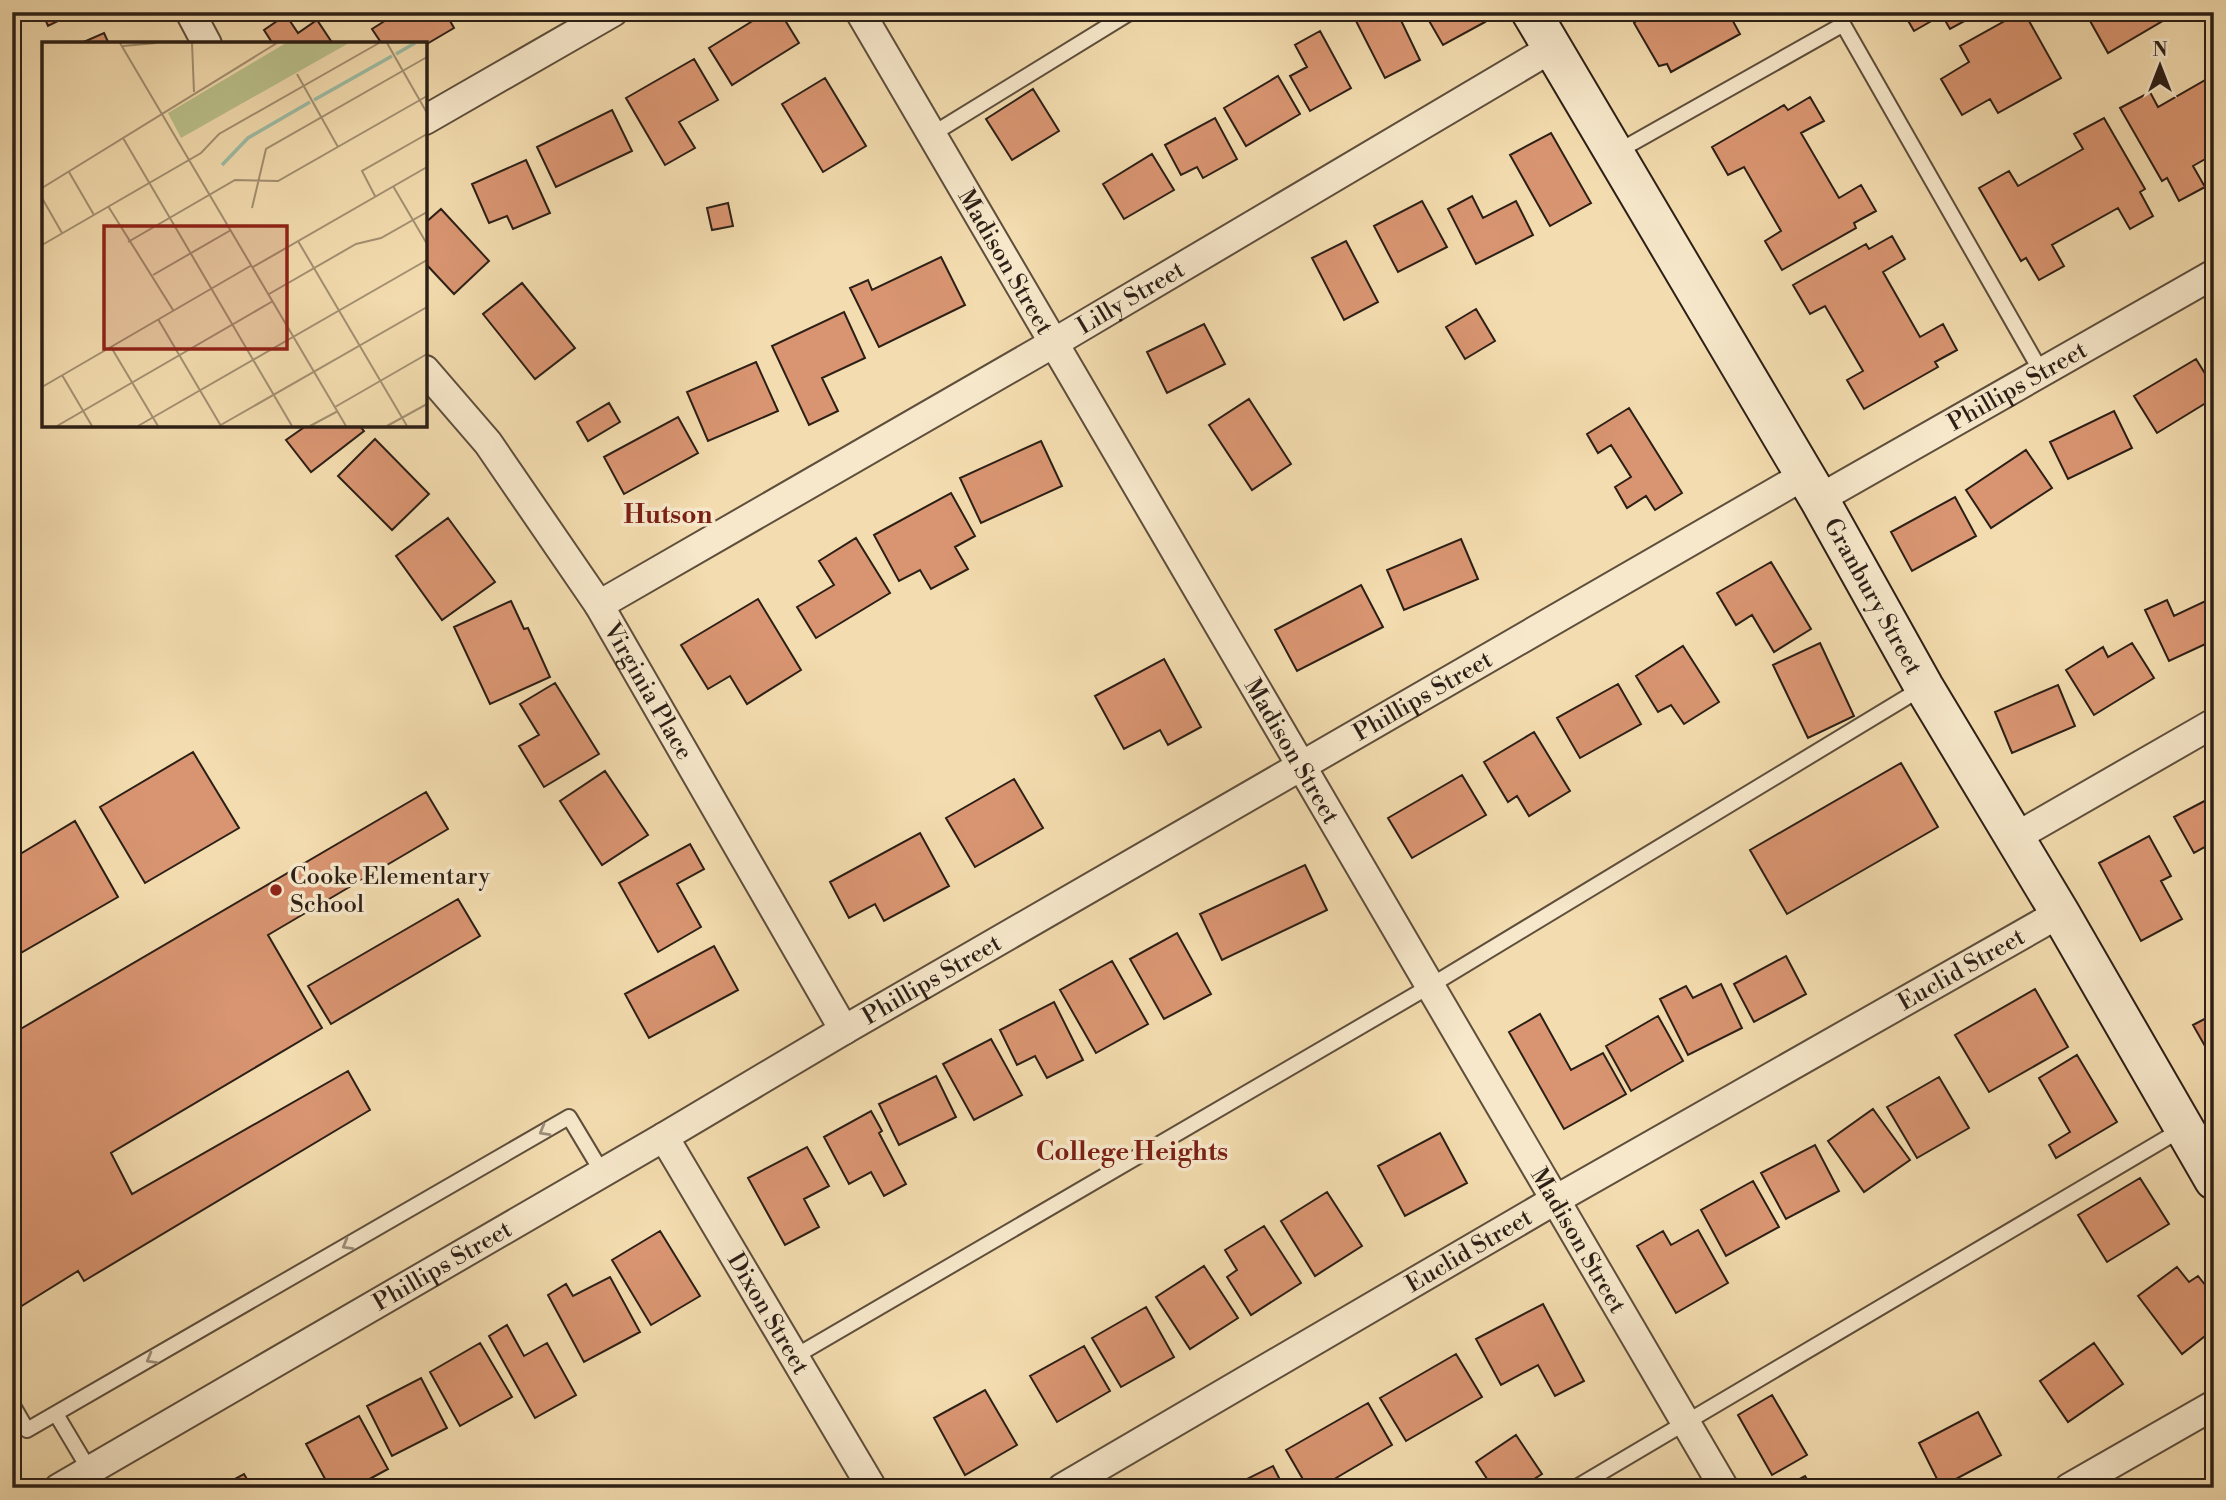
<svg xmlns="http://www.w3.org/2000/svg" width="2226" height="1500" viewBox="0 0 2226 1500" font-family="'Libre Bodoni',serif">
<style>
.building{fill:#d99571;stroke:#2c1f16;stroke-width:2}
.lines{fill:none;stroke-linecap:round;stroke-linejoin:round}
.lane-casing{stroke:#5e4e3c;stroke-width:18}
.street-casing{stroke:#5e4e3c;stroke-width:32}
.secondary-casing{stroke:#2c1f16;stroke-width:42}
.lane{stroke:#f7e8cb;stroke-width:14}
.street{stroke:#f7e8cb;stroke-width:28}
.secondary{stroke:#f7e8cb;stroke-width:38}
.oneway{stroke:#9c8e7a}
.poi-dot{fill:#8f2418;stroke:#f7e8cb;stroke-width:2.5}
.labels{text-anchor:middle;stroke-width:7;stroke-linejoin:round;paint-order:stroke}
.street-label{font-size:24px;fill:#2c1f16;stroke:#f7e8cb}
.poi-label{font-size:24px;fill:#2c1f16;stroke:#f7e8cb;text-anchor:start}
.neighbourhood-label{font-size:26px;font-weight:bold;fill:#7a1f14;stroke:#f7e8cb}
.inset-river{fill:none;stroke:#9dbca5;stroke-width:3.5}
.inset-road{fill:none;stroke:#a39072;stroke-width:2}
.view{fill:#8f2418;fill-opacity:0.15;stroke:#8f2418;stroke-width:3.5}
.inset-edge{fill:none;stroke:#2c1f16;stroke-width:3.5}
</style>
<rect width="100%" height="100%" fill="#f3dcaf"/>
<filter id="stains"><feTurbulence type="fractalNoise" baseFrequency=".00286" numOctaves="4"/><feColorMatrix values="0 0 0 0 .2 0 0 0 0 .09 0 0 0 0 .02 0 0 0 .5 -.17"/></filter>
<radialGradient id="worn" r=".72"><stop offset=".6" stop-color="#630" stop-opacity="0"/><stop offset="1" stop-color="#630" stop-opacity=".3"/></radialGradient>
<!-- building -->
<path class="building" d="M42,12H76L48,26Z
M242,12H261L246,20Z
M399,12H445L454,28L425,45L382,44L372,29Z
M767,12H780L799,43L732,85L709,48Z
M927,12H942L931,19Z
M1374,12H1397L1420,60L1385,78L1356,21Z
M1424,12H1479L1485,22L1443,45Z
M1639,12H1728L1740,34L1671,72L1667,64L1659,66L1634,23L1641,16Z
M1903,12H1981L1950,29L1942,15L1914,31Z
M2021,12H2024L2061,78L1998,113L1990,99L1962,115L1941,79L1969,62L1960,46Z
M2085,12H2169L2171,16L2108,53Z
M286,15L298,33L317,20L333,44H273L264,30Z
M1320,31L1351,88L1310,111L1290,76L1307,67L1295,45Z
M104,33L109,44H79Z
M694,59L718,100L679,122L695,148L665,165L626,98Z
M2214,75V154L2193,166L2205,187L2179,201L2167,178L2162,181L2120,108L2150,92L2158,107Z
M1278,76L1300,114L1246,146L1224,108Z
M825,78L866,146L823,172L782,104Z
M1033,89L1059,131L1012,160L986,119Z
M1810,97L1824,121L1801,133L1839,198L1861,185L1876,211L1854,223L1856,228L1782,270L1765,241L1781,231L1744,167L1728,175L1712,147L1784,105L1788,110Z
M612,110L632,151L556,187L537,147Z
M1215,118L1237,159L1203,178L1197,167L1181,175L1165,145Z
M2104,118L2145,189L2140,192L2153,216L2130,229L2118,208L2052,245L2064,266L2039,280L2026,258L2021,261L1979,188L2009,171L2018,186L2083,149L2074,134Z
M1551,133L1591,203L1550,226L1510,155Z
M1152,154L1174,190L1124,219L1103,184Z
M526,160L550,213L513,229L507,216L489,223L472,184Z
M1472,196L1483,218L1516,201L1533,235L1476,264L1448,209Z
M1422,201L1447,247L1398,272L1374,226Z
M728,203L733,226L712,230L707,208Z
M441,209L489,261L454,294L425,263V223Z
M1892,236L1905,259L1883,272L1920,337L1943,324L1957,350L1935,362L1938,367L1864,409L1847,380L1863,371L1825,306L1810,314L1793,285L1866,244L1869,249Z
M1346,241L1378,302L1344,320L1312,258Z
M941,257L965,305L879,347L850,288L868,280L872,290Z
M522,283L575,348L535,379L483,314Z
M1476,309L1495,341L1465,359L1446,327Z
M844,312L865,358L822,378L838,411L809,425L772,346Z
M1204,324L1225,364L1167,393L1147,352Z
M2196,359L2214,388V398L2157,433L2134,396Z
M756,362L778,411L708,441L687,392Z
M1249,399L1291,464L1252,490L1209,425Z
M609,403L620,422L588,441L577,422Z
M1629,408L1682,493L1655,510L1646,496L1627,508L1615,487L1631,477L1611,445L1598,453L1587,434Z
M2114,411L2132,448L2068,479L2050,442Z
M678,417L698,453L624,494L604,457Z
M301,425H359L364,431L311,472L286,440L303,428Z
M375,439L429,494L392,530L338,476Z
M1041,441L1062,486L981,523L960,478Z
M2026,450L2052,488L1991,528L1966,490Z
M951,493L975,536L955,547L968,569L931,589L920,570L899,581L874,535Z
M1955,497L1976,536L1912,571L1891,532Z
M448,518L495,582L442,620L396,556Z
M856,538L890,593L816,638L797,607L834,585L819,561Z
M1461,539L1478,579L1404,610L1387,570Z
M1771,562L1811,629L1774,652L1752,615L1736,625L1717,593Z
M1361,585L1383,627L1297,671L1275,630Z
M2214,597V640L2169,661L2145,610L2167,600L2174,616Z
M758,599L801,670L747,704L730,676L708,689L681,645Z
M511,601L524,629L528,628L550,677L490,704L454,627Z
M1820,643L1854,716L1808,738L1773,665Z
M2132,643L2154,678L2094,715L2066,670L2103,647L2108,657Z
M1683,646L1719,702L1684,724L1671,705L1658,712L1636,676Z
M1164,659L1201,727L1168,745L1160,730L1124,749L1095,696Z
M555,683L599,754L544,787L519,746L539,735L520,704Z
M1618,684L1641,724L1580,758L1557,718Z
M2058,685L2075,726L2012,753L1995,712Z
M1534,732L1570,791L1529,816L1517,796L1508,802L1484,762Z
M193,752L239,828L145,883L100,807Z
M1901,763L1938,827L1787,914L1750,850Z
M605,771L648,835L602,865L560,801Z
M1462,775L1486,815L1412,858L1388,818Z
M1014,779L1043,828L975,867L946,818Z
M426,792L448,829L268,935L322,1028L111,1153L132,1194L348,1071L370,1110L84,1281L78,1271L12,1312V1034Z
M2214,796V842L2194,853L2174,817Z
M75,821L118,897L12,958V859Z
M920,833L949,886L884,921L875,904L849,918L830,882Z
M2149,836L2171,876L2161,881L2182,919L2141,941L2099,863Z
M690,844L704,869L677,884L701,927L658,952L619,883Z
M1305,865L1327,910L1222,960L1200,914Z
M458,899L480,936L331,1024L308,986Z
M1177,933L1211,994L1164,1019L1130,959Z
M714,946L738,990L649,1038L625,994Z
M1786,956L1806,994L1754,1022L1734,984Z
M1112,961L1148,1024L1096,1053L1060,990Z
M1721,984L1742,1028L1688,1055L1660,999L1686,986L1693,998Z
M2035,989L2068,1047L1989,1092L1955,1035Z
M1054,1002L1083,1060L1047,1078L1035,1056L1017,1065L1000,1030Z
M1540,1014L1571,1070L1603,1053L1626,1094L1564,1129L1509,1032Z
M2214,1014V1062L2193,1025Z
M1658,1016L1683,1061L1631,1091L1606,1046Z
M991,1039L1022,1095L974,1120L943,1064Z
M2077,1055L2117,1122L2056,1158L2049,1145L2070,1132L2039,1078Z
M936,1076L956,1117L899,1145L879,1104Z
M1939,1077L1969,1128L1917,1158L1887,1107Z
M1873,1109L1910,1160L1864,1192L1828,1141Z
M871,1111L882,1131L879,1133L906,1184L884,1196L871,1172L849,1184L824,1137Z
M1440,1133L1467,1183L1405,1216L1378,1166Z
M1815,1145L1839,1191L1786,1219L1761,1173Z
M807,1147L829,1186L804,1199L819,1227L785,1245L748,1178Z
M2140,1178L2169,1224L2107,1262L2078,1215Z
M1753,1181L1779,1227L1726,1256L1701,1210Z
M1327,1192L1362,1246L1315,1276L1281,1221Z
M1264,1226L1301,1283L1251,1315L1227,1277L1237,1270L1225,1250Z
M1698,1230L1728,1283L1676,1313L1637,1246L1663,1231L1671,1245Z
M660,1231L700,1296L651,1325L612,1260Z
M1204,1266L1238,1318L1190,1349L1156,1297Z
M2177,1267L2189,1282L2198,1276L2214,1296V1329L2182,1354L2138,1296Z
M610,1277L640,1332L584,1362L548,1295L566,1284L573,1296Z
M1543,1304L1584,1381L1555,1396L1538,1365L1501,1385L1476,1339Z
M1146,1307L1174,1357L1121,1387L1092,1338Z
M507,1325L524,1356L547,1343L576,1395L535,1418L489,1336Z
M480,1343L512,1397L460,1426L430,1372Z
M2094,1343L2123,1384L2068,1422L2040,1381Z
M1084,1346L1110,1391L1057,1422L1030,1376Z
M1456,1354L1482,1397L1406,1441L1380,1398Z
M421,1378L447,1428L392,1456L367,1406Z
M985,1390L1017,1445L965,1475L934,1418Z
M1772,1395L1807,1455L1772,1475L1738,1415Z
M1368,1403L1392,1445L1319,1488H1308L1286,1450Z
M1978,1412L2001,1455L1941,1487L1919,1443Z
M359,1416L388,1469L353,1488H330L306,1444Z
M1516,1435L1542,1474L1520,1488H1493L1476,1462Z
M1273,1466L1284,1488H1229Z
M244,1474L252,1488H218Z
M1805,1476L1812,1488H1784V1487Z
M1867,1481L1870,1488H1854Z"/>
<g class="lines">
<defs>
<path id="lane" d="M1836,12L2042,373
M931,135L1131,12
M1615,153L1842,25
M794,1357L1430,986L1922,688
M12,1404L27,1430L569,1117L602,1172
M56,1414L90,1471
M1575,1488L2182,1129"/>
<g id="street">
<path d="M190,12L207,44"/>
<path id="s1" d="M860,12C1147,504 1435,996 1724,1488"/>
<path d="M425,120L613,12"/>
<path id="s2" d="M425,370L488,443L599,605L844,1030"/>
<path id="s3" d="M1819,499L2214,274"/>
<path id="s4" d="M599,605L1052,344L1552,48"/>
<path d="M2014,838L2214,723"/>
<path id="s5" d="M664,1137L872,1488"/>
<path id="s6" d="M59,1488L664,1137L844,1030L1805,475"/>
<path id="s7" d="M1062,1488L1555,1200L2060,913"/>
<path d="M2069,1488L2214,1405"/>
</g>
<g id="secondary">
<path id="s8" d="M1531,12L1819,499L1924,687L2060,913L2214,1180"/>
</g>
</defs>
<!-- lane casing -->
<use href="#lane" class="lane-casing"/>
<!-- street casing -->
<use href="#street" class="street-casing"/>
<!-- secondary casing -->
<use href="#secondary" class="secondary-casing"/>
<!-- lane -->
<use href="#lane" class="lane"/>
<!-- street -->
<use href="#street" class="street"/>
<!-- secondary -->
<use href="#secondary" class="secondary"/>
</g>
<!-- one-way arrows -->
<defs><path id="oneway-chevron" d="M-2-3.5L2.5 0L-2 3.5" fill="none" stroke-width="1.6" stroke-linecap="round" stroke-linejoin="round" transform="scale(1.75)"/></defs>
<g class="oneway">
<use href="#oneway-chevron" transform="translate(544 1131) rotate(150)"/>
<use href="#oneway-chevron" transform="translate(347 1245) rotate(150)"/>
<use href="#oneway-chevron" transform="translate(151 1359) rotate(150)"/>
</g>
<!-- markers -->
<circle class="poi-dot" cx="276" cy="890" r="7"/>
<g class="labels">
<!-- street labels -->
<g class="street-label">
<text dy="8" stroke="none"><textPath href="#s1" startOffset="289">Madison Street</textPath></text>
<text dy="8" stroke="none"><textPath href="#s4" startOffset="614">Lilly Street</textPath></text>
<text dy="8" stroke="none"><textPath href="#s3" startOffset="228">Phillips Street</textPath></text>
<text dy="8" stroke="none"><textPath href="#s8" startOffset="677">Granbury Street</textPath></text>
<text dy="8" stroke="none"><textPath href="#s2" startOffset="392">Virginia Place</textPath></text>
<text dy="8" stroke="none"><textPath href="#s6" startOffset="1577">Phillips Street</textPath></text>
<text dy="8" stroke="none"><textPath href="#s1" startOffset="856">Madison Street</textPath></text>
<text dy="8" stroke="none"><textPath href="#s7" startOffset="1038">Euclid Street</textPath></text>
<text dy="8" stroke="none"><textPath href="#s6" startOffset="1010">Phillips Street</textPath></text>
<text dy="8" stroke="none"><textPath href="#s1" startOffset="1423">Madison Street</textPath></text>
<text dy="8" stroke="none"><textPath href="#s7" startOffset="471">Euclid Street</textPath></text>
<text dy="8" stroke="none"><textPath href="#s6" startOffset="443">Phillips Street</textPath></text>
<text dy="8" stroke="none"><textPath href="#s5" startOffset="205">Dixon Street</textPath></text>
</g>
<!-- poi labels -->
<g class="poi-label">
<text x="290" y="884">Cooke Elementary<tspan x="290" dy="28">School</tspan></text>
</g>
<!-- neighbourhood labels -->
<g class="neighbourhood-label">
<text x="668" y="523">Hutson</text>
<text x="1132" y="1160">College Heights</text>
</g>
</g>
<!-- overview -->
<g transform="translate(42 42)">
<rect width="385" height="385" fill="#f3dcaf"/>
<path d="M244,1H307L139,96L126,71Z" fill="#bac08b"/>
<path class="inset-river" d="M354,12L373,1M272,58L350,14M180,123L206,96L268,60"/>
<path class="inset-road" d="M78,1L304,384M150,1L152,50M345,1L385,71M81,4L114,1M255,32L296,105M81,96L250,384M27,130L52,173M351,144L385,202M0,146L235,1M333,154L320,129L385,92M0,156L20,191M66,164L131,268M210,166L224,107L385,15M256,199L365,384M86,200L193,138L236,139L385,54M0,203L159,111L177,92L337,1M211,225L385,125M111,233L189,188M227,252L314,202L339,196L385,170M116,277L179,384M69,305L116,384M20,333L50,384M0,345L210,223M293,365L385,312M15,384L231,259M96,384L385,218M177,384L385,265M268,384L296,369M345,384L385,362"/>
<path class="view" d="M62,184H245V307H62Z"/>
<rect width="385" height="385" class="inset-edge"/>
</g>
<!-- margin -->
<rect width="2226" height="1500" fill="none" stroke="#f3dcaf" stroke-width="42"/>
<rect x="14" y="14" width="2198" height="1472" fill="none" stroke="#2c1f16" stroke-width="3.5"/>
<rect x="21" y="21" width="2184" height="1458" fill="none" stroke="#2c1f16" stroke-width="2"/>
<!-- north arrow -->
<g transform="translate(2160 66)" stroke="#f7e8cb" stroke-width="5" paint-order="stroke">
<path d="M0-5L12 26L0 18L-12 26Z" fill="#2c1f16"/>
<text y="-10" font-size="19" font-weight="bold" text-anchor="middle" fill="#2c1f16">N</text>
</g>
<rect width="100%" height="100%" filter="url(#stains)"/>
<rect width="100%" height="100%" fill="url(#worn)"/>
</svg>
